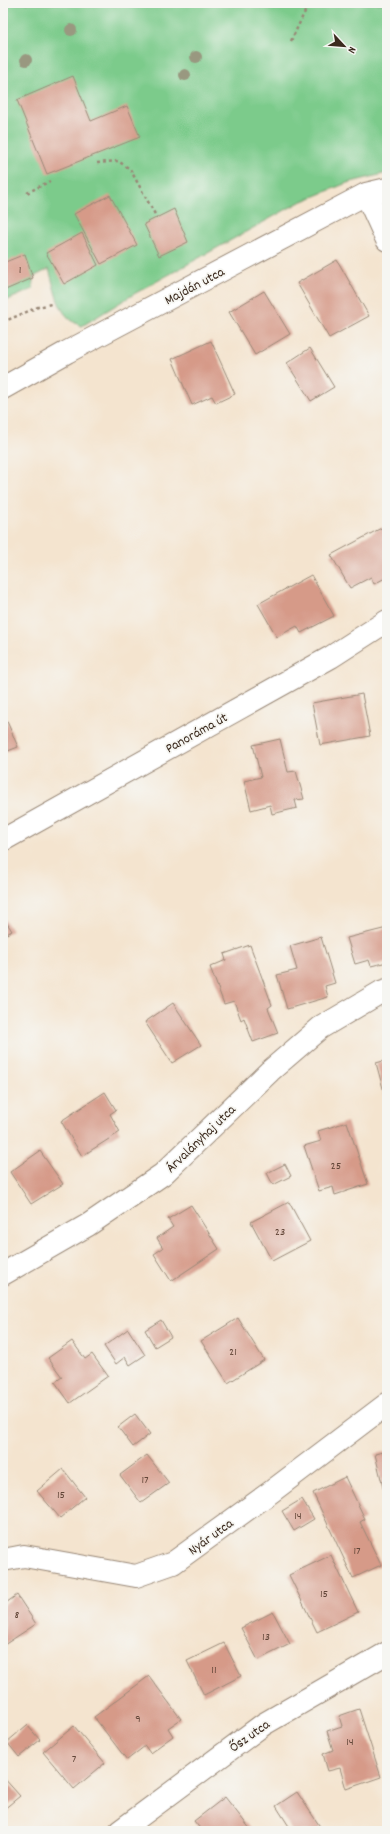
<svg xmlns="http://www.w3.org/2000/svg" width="390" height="1834" viewBox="0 0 390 1834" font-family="Dekko,sans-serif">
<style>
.green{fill:#7bcb8b;stroke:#5b7a54}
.building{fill:#d69a88}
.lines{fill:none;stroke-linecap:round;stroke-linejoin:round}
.minor-casing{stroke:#988776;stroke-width:24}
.path{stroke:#988776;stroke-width:2.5;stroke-dasharray:3 3;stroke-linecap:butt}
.minor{stroke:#fff;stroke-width:22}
.tree{fill:#999880}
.labels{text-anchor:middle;stroke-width:3.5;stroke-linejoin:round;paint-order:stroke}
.number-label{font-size:12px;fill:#624638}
.street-label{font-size:14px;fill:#3b2a1e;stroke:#f6f6f2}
</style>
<rect width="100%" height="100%" fill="#f6f6f2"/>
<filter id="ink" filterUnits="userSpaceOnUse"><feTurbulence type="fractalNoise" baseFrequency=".025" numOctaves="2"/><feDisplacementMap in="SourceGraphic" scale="8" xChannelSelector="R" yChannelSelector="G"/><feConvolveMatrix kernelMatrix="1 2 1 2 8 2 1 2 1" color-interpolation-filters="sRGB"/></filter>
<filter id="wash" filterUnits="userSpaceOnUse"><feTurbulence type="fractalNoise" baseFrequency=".012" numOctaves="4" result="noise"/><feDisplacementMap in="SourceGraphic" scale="16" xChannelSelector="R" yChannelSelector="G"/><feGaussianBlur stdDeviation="0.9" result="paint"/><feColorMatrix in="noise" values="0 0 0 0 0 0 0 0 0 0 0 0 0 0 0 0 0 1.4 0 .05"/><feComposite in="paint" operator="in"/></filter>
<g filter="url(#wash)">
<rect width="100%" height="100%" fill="#f4e4cf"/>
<!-- green -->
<path class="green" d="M3,3H387V173L347,183L298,203L134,294L82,326C57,317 56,292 49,269L33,277V289L3,302Z"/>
<g id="blocks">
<!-- building -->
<path class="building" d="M73,76L91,121L127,106L140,137L47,174L17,100Z
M110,195L137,245L101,264L74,214Z
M174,209L188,242L159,256L144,224Z
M82,233L98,265L64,284L46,253Z
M25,254L33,278L3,291V263Z
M337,260L369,316L329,338L297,283Z
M264,291L290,334L255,355L229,312Z
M211,341L235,394L216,403L212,396L192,405L172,359Z
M310,348L334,387L311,401L287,363Z
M385,526L387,530V577L374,584L371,577L350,588L331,555Z
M311,575L334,616L301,633L297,626L277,637L258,604Z
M362,694L370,736L320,745L312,703Z
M3,712L18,747L3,753Z
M280,739L288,772L296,771L304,799L295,800L297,808L272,814L270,805L251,810L244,781L261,777L253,745Z
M3,917L12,931L3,936Z
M387,928V962L371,966L369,960L355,964L347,938Z
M321,937L335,983L325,986L328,997L287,1009L277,975L297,970L290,946Z
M250,945L272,1005L268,1008L278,1033L253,1042L244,1018L241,1020L234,1001L224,1004L210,967L226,960L224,954Z
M173,1003L201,1045L172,1063L145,1022Z
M387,1060V1103L376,1063Z
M105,1092L116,1110L110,1114L120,1132L82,1156L61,1121Z
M347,1122L368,1184L335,1195L333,1187L319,1191L304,1146L321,1141L318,1131Z
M40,1151L63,1184L31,1204L10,1172Z
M285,1164L291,1176L273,1185L267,1173Z
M289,1202L310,1241L272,1261L251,1222Z
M191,1205L219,1249L171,1281L154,1254L163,1248L157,1238L173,1227L168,1219Z
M238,1318L264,1360L228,1383L201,1341Z
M161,1320L171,1337L155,1347L145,1330Z
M128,1329L145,1355L130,1365L125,1357L116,1364L104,1346Z
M72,1341L85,1359L92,1354L108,1376L70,1403L55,1382L62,1377L48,1358Z
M135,1414L150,1434L133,1447L118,1427Z
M387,1451V1500H386L375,1454Z
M147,1455L169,1483L141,1503L120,1475Z
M63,1469L85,1497L60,1518L37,1491Z
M345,1477L365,1519L360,1522L381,1565L353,1578L313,1493Z
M302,1499L314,1519L294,1531L282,1511Z
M331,1555L358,1612L317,1632L289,1575Z
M17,1595L36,1624L4,1645L3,1605Z
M273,1612L290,1644L258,1660L241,1628Z
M224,1643L241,1676L204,1695L187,1661Z
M149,1676L181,1719L168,1728L173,1736L150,1753L145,1746L127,1760L94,1717Z
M359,1709L381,1777L346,1789L340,1768L328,1771L323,1754L333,1750L327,1731L342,1726L339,1716Z
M27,1725L40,1740L19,1757L7,1742Z
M74,1726L105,1763L74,1789L43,1752Z
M3,1777L20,1796L3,1810Z
M297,1792L323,1831H292L276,1806Z
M225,1797L251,1830L250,1831H202L194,1821Z"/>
</g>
</g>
<g filter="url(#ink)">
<use href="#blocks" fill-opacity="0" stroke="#988776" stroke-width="1"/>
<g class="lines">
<defs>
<path id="minor" d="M366,194L387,240
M3,388L67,352L366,194L387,189
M3,840L331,657L387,621
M3,1274L88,1225L163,1174L270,1071L320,1028L381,992L387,990
M3,1560L24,1556L136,1576L173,1563L271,1492L387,1404
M120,1831L264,1724L387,1653"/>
</defs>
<!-- minor casing -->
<use href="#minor" class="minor-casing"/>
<!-- path -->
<path class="path" d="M291,41L309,3
M97,163L118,161L130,169L157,218
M27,193L50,181
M3,322L38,307L51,304"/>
<!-- minor -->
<use href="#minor" class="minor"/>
</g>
<!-- trees -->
<g class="tree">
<circle cx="71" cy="30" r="6"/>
<circle cx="196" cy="57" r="6"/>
<circle cx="26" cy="60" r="6"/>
<circle cx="185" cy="75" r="6"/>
</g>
</g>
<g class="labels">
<!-- number labels -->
<g class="number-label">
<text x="20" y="273">1</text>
<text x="336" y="1169">25</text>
<text x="280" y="1235">23</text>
<text x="233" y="1355">21</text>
<text x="145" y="1483">17</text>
<text x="61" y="1498">15</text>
<text x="298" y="1519">14</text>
<text x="357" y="1554">17</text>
<text x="324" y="1597">15</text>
<text x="17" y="1618">8</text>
<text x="266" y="1640">13</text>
<text x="214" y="1673">11</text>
<text x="138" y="1722">9</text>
<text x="350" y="1745">14</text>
<text x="74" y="1762">7</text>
</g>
<!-- street labels -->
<g class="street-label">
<text transform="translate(194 285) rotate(-28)" y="5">Majdán utca</text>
<text transform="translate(196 732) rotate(-29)" y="5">Panoráma út</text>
<text transform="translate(200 1138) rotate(-44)" y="5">Árvalányhaj utca</text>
<text transform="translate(210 1536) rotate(-36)" y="5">Nyár utca</text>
<text transform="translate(249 1735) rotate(-35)" y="5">Ősz utca</text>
</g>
</g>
<!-- margin -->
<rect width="390" height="1834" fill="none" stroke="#f6f6f2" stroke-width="16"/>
<!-- north arrow -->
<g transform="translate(344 46) rotate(116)" stroke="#f6f6f2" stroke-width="3" paint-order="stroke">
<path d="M0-3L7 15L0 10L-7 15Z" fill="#3b2a1e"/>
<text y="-6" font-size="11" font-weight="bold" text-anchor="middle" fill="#3b2a1e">N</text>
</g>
</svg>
